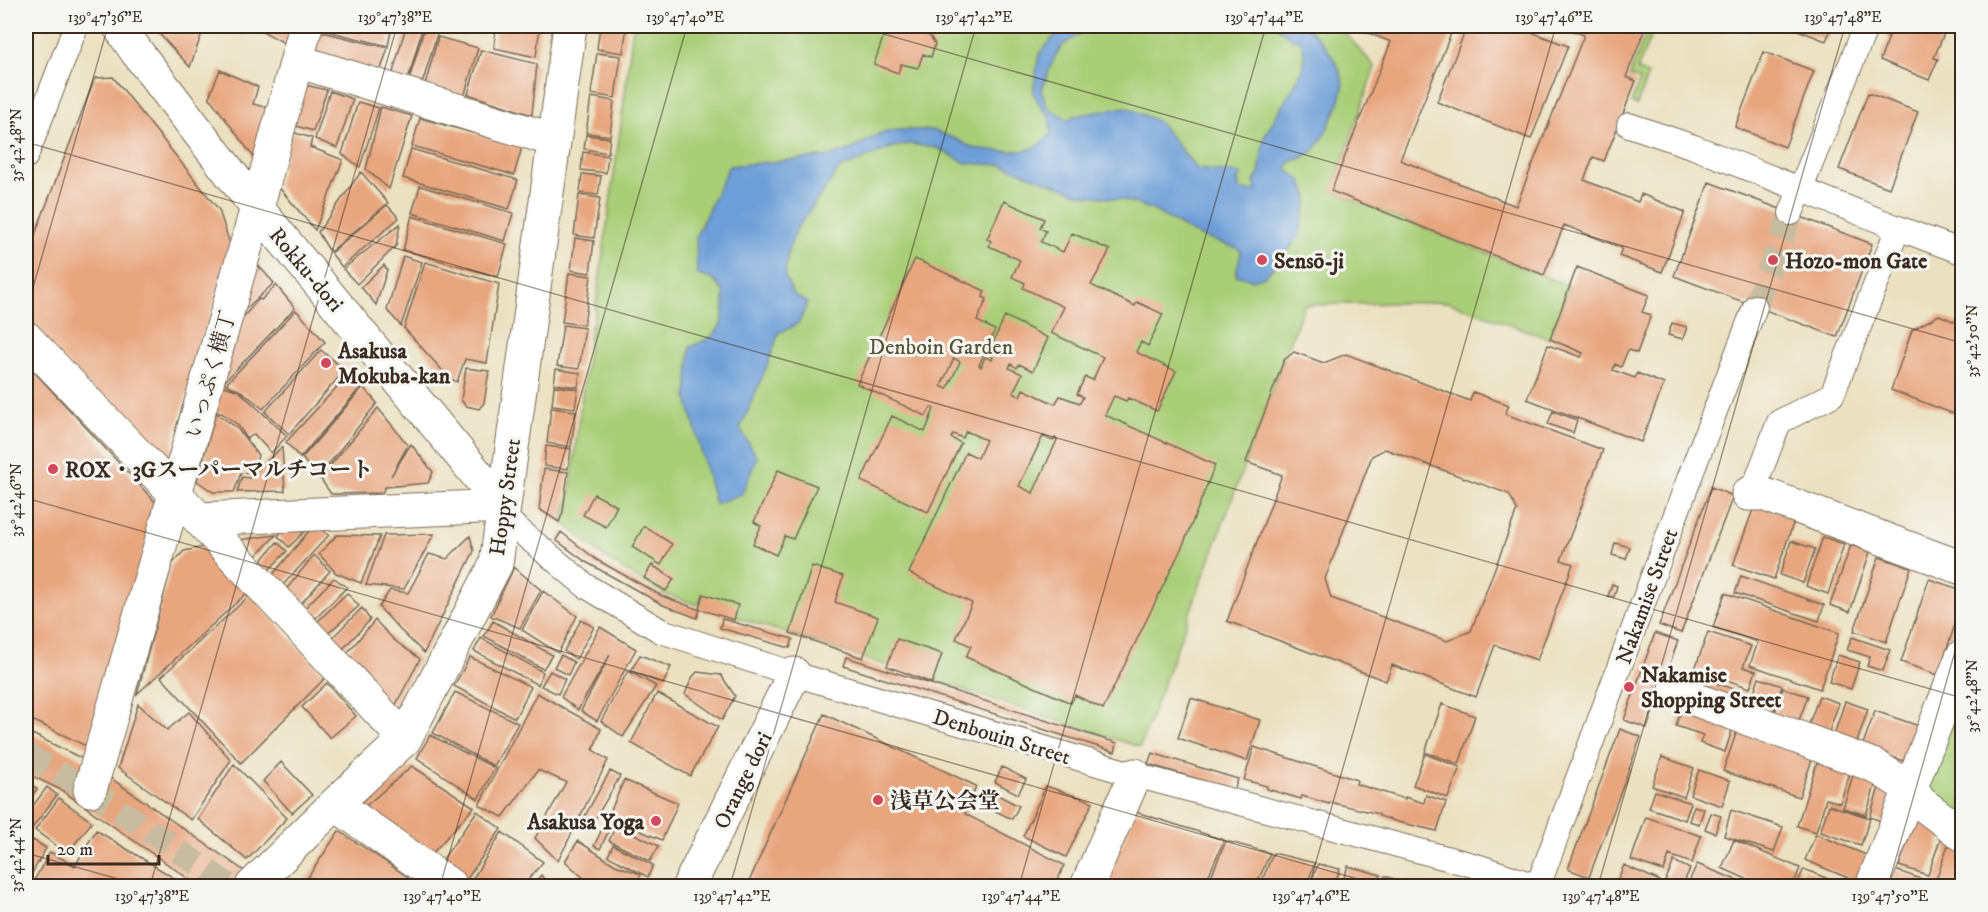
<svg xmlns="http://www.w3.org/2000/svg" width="1988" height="912" viewBox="0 0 1988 912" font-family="'IM FELL DW Pica','Noto Serif JP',serif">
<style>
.green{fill:#a9ce77;stroke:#727c4a;stroke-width:1.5}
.water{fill:#6d9ed7;stroke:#54647a;stroke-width:1.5}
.building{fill:#e8a67f;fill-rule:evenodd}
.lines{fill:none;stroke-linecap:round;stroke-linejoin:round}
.pedestrian-tunnel{stroke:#c8bca0;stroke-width:24;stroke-dasharray:24 12;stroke-linecap:butt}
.pedestrian-casing{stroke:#796a57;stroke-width:26}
.minor-casing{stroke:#796a57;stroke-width:35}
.tertiary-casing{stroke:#796a57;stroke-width:35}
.pedestrian{stroke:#fff;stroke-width:24}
.minor{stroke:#fff;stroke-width:33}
.tertiary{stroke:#fff;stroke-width:33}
.ticks{fill:none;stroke:#3b2a1e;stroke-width:1.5;stroke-opacity:0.45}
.poi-dot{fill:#d1495b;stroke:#f6f6f2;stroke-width:2}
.labels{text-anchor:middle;stroke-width:6;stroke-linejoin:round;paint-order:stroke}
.poi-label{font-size:22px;font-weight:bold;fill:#3b2a1e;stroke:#f6f6f2;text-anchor:start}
.street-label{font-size:22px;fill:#3b2a1e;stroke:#f6f6f2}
.park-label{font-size:22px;fill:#565334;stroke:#f6f6f2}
.neatline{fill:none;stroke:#3b2a1e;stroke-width:2}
.ticks-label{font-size:15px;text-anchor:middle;fill:#3b2a1e}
</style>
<rect width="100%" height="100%" fill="#f6f6f2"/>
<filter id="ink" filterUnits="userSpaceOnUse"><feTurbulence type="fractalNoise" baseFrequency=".0167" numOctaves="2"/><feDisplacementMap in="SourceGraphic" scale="12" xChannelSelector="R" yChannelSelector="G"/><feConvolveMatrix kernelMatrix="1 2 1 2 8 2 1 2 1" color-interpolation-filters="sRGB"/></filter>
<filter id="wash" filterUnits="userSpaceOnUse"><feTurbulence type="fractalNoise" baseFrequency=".008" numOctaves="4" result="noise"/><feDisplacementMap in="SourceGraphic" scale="24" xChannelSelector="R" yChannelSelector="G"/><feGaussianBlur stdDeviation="1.35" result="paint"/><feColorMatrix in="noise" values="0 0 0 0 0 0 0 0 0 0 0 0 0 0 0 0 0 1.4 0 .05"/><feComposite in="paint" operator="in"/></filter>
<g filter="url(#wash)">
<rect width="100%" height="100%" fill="#ebe1c1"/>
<!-- green -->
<path class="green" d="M633,26H1331L1348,36L1375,67L1332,191L1569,286L1550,339L1448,302L1304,305L1140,747L664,594L609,561L562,522L569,497L591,325H593L624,102Z
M1649,26H1655L1637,70L1648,74L1637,105L1631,103L1640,80L1629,76Z
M1950,700L1962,706V825L1916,789Z"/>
<!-- water -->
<path class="water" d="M1063,26H1092L1062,46L1055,56L1041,90L1048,108L1069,120L1074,116L1126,107L1159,122L1197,169L1241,174L1238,180L1240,190L1256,191L1254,181L1259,174L1264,137L1300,75L1305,59L1301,40H1293L1277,26C1285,25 1298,23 1305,27C1320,35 1344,69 1343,87C1342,101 1323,140 1314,150C1307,157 1299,159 1290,162L1287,170L1301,180L1308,198L1299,236L1281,260L1265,276L1252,280L1236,275L1241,252L1239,249L1197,235L1151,209L1124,200L1080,194L1003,165L966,163L937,148L910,144L893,147L839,169L797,228L788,251L785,277L793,294L807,302C801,323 799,326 779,332L769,361L740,429L757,457L742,494L715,504L687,398L690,347C723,334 724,326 724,292L712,279L697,275L696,236L729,166L831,156L852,149L881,133L898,130H932L956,139L973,148L999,151H1022L1036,147L1051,134L1049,115L1043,110L1033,93L1039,54Z"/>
<g id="blocks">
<!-- building -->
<path class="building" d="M152,26H188L203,30L190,67Z
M253,26H294L288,45Z
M320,26H392L388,46L319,29Z
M406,26H423L408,80L392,76Z
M425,26L438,31L422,84L409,80Z
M496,26H540L536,57L494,48Z
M600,26H627L623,53L597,49Z
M887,26H894L930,36L935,44L931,57L923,54L918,68L901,64L898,73L874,64Z
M1351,26H1454L1400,160L1516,206L1584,35L1559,26H1646L1626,77L1636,81L1604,161L1593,157L1584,180L1638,202L1641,194L1685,212L1662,272L1619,256L1622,248L1564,225L1544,275L1331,191L1391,42Z
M1467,26H1515L1568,46L1531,139L1437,102Z
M1787,26H1832L1826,41Z
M1889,26H1947L1934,58L1938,59L1929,80L1880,60L1889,37L1885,36Z
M318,31L388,48L380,72L313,53Z
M438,37L478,48L464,97L425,85Z
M481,50L537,64L532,115L468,94Z
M1764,52L1814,71L1785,147L1735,127Z
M597,53L621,56L615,98L591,94Z
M220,70L258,87L253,104L273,109L255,159L209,97Z
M113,77L219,210L231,247L175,432L169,469L41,336L26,309V258L95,78Z
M305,85L327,90L313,131L293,125Z
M330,91L353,99L337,148L315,139Z
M1868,93L1918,112L1889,188L1839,169Z
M591,97L614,101L610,136L586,133Z
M358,102L379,108L360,167L342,154Z
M381,107L412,116L389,189L366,169Z
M420,118L522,147L514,175L412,146Z
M292,132L312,138L310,147L343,160L315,230L277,185Z
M586,135L610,138L608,153L584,149Z
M411,149L518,180L509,209L403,178Z
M583,152L608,156L606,173L581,170Z
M361,172L388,203L330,252L318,232Z
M582,174L601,176L598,195L580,193Z
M1709,182L1872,244L1837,337L1674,276Z
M420,186L513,213L505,241L412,213Z
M579,195L600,198L594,238L574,235Z
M1004,201L1044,219L1040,228L1046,231L1041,242L1063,252L1072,233L1110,250L1091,285L1135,306L1137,302L1163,314L1148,346L1141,342L1136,352L1176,371L1157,411L1128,398L1126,401L1114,396L1105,415L1215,465L1184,543L1103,709L1075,695L1071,703L966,657L971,646L956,639L972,603L909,573L966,452L978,458L986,440L966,431L963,438L953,434L951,438L961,443L928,512L861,481L892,416L925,432L934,409L931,407L926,416L857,384L915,259L985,291L983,297L987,299L977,321L995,330L979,365L981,367L985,357L992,360L993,357L988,354L1005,316L1048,338L1033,371L1019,364L1017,368L1011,364L1009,368L1022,374L1013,393L1020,396L1023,389L1055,404L1060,396L1080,403L1083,397L1077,394L1085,377L1093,380L1103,357L1051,333L1064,307L1023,288L1025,283L1012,277L1020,260L989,246L991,241L987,239ZM954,358L960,362L947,389L941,386ZM1043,436L1053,441L1055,438L1057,440L1033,493L1019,486Z
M387,205L399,218L342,267L331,253Z
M412,216L507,244L498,277L403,250Z
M400,224L396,246L357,284L343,269Z
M575,238L594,241L590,273L571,270Z
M403,256L422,262L401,326L387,310Z
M255,262L274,283L238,316Z
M425,262L499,284L487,363L465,359L457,382L450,379L404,328Z
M384,265L387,270L376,305L361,287Z
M1577,267L1649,295L1642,312L1651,315L1637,353L1628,350L1621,367L1615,364L1613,370L1635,378L1637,373L1664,384L1641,442L1527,399L1548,345L1581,357L1583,353L1550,339Z
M569,273L591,276L584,325L562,322Z
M276,285L295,308L225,381L221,378L238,323L259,299L261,300Z
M296,310L325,342L263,409L244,393L226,384Z
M1939,315L1962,325V417L1891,390L1912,330Z
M1672,323L1687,327L1683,339L1668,335Z
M563,325L585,328L579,369L557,366Z
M321,350L345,370L289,434L265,412Z
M1294,352L1324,363L1346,354L1470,401L1473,392L1509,405L1505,414L1603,450L1561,560L1573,564L1537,660L1495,645L1476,697L1392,665L1386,681L1227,621L1282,475L1246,462L1284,360ZM1385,449L1509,494L1517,510L1471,631L1447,641L1331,598L1325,579L1372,456Z
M26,363L157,504L88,747L26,717Z
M466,368L489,371L484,403L479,409L466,406L461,400Z
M556,369L580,373L578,387L554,384Z
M350,373L361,387L300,458L286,442Z
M218,384L239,391L287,436L271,453L254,434L247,439L238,425L223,414L210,410Z
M554,386L578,389L575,408L552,405Z
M363,387L377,403L318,478L302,458Z
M378,408L408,445L391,476L411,444L433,472L428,483L385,487L382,493L331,494L320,478Z
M551,408L576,411L571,447L547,443Z
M1553,411L1577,420L1573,433L1548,424Z
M216,413L237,428L258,455L254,472L241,473L234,492H213L197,481Z
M546,446L571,449L568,469L544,466Z
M282,447L285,491L237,492L242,477L249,478Z
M544,469L568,472L563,512L559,522L539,509Z
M778,470L817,486L793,539L785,536L776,555L753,544L761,526L754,522Z
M1711,487L1733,496L1681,633L1659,625Z
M594,494L617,506L606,527L583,515Z
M1755,504L1795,518L1774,579L1733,565Z
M644,526L672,544L661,565L632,547Z
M318,528L329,535L281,587L270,578L309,531Z
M283,530L304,532L289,547L278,536Z
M561,532L597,560L662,596L700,610L697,618L663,605L586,562L556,540Z
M434,534L404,589L366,585L384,535Z
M276,535L255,557L238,540Z
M337,535L380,536L361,583L336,573L319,554Z
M470,536L474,551L424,653L400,630L379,607L390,590L408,593L429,554L447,559Z
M1823,537L1844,544L1828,594L1806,586Z
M1791,541L1815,549L1803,583L1780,575Z
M277,542L287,551L266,573L259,564Z
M1615,543L1630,547L1626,559L1612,555Z
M1851,545L1870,552L1850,612L1830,605Z
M204,547L248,592L137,694L172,564L184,551Z
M314,555L330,571L298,607L284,592Z
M1879,557L1911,568L1886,642L1854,631Z
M652,565L674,579L666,591L644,578Z
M812,566L843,576L835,602L878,617L863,658L790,633Z
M514,567L541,590L520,628L491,616Z
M1741,576L1824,605L1819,621L1735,593Z
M334,578L347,587L312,622L300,613Z
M1929,579L1962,590V604L1938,675L1901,662Z
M1612,584L1617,586L1614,597L1608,596Z
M543,591L577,616L558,653L522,630Z
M347,593L359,606L326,635L314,625Z
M1725,593L1839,633L1820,689L1750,665L1758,642L1713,627Z
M703,594L738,605L734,620L699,609Z
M250,595L326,677L241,763L161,677Z
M362,608L370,620L338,654L329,641Z
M722,619L793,639L790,648L720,628Z
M375,620L394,640L420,659L395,706L343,658Z
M581,620L594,627L576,659L564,651Z
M493,621L552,655L543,669L484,636Z
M600,627L636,649L597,721L581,711L610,655L578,710L561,697Z
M1708,632L1751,646L1743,667L1756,671L1750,688L1695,669Z
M1655,633L1678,641L1647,728L1624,720Z
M1852,637L1890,650L1883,671L1867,666L1870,657L1847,650Z
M481,638L543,672L538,685L474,651Z
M897,639L942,654L932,683L887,666Z
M561,655L574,662L568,675L554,667Z
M640,655L671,667L663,684L631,671Z
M1838,655L1860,662L1851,689L1829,682Z
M470,657L531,687L515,718L454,686Z
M846,657L1117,743L1115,752L843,666Z
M550,671L565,679L558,694L541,686Z
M628,671L656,686L623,737L601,721Z
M697,672L721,675L735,696L722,720L685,694L692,678Z
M1695,676L1748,694L1743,710L1690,692Z
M1759,678L1782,686L1772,716L1748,708Z
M327,683L356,716L330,738L302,707Z
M1783,688L1808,696L1798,723L1774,715Z
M455,692L518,723L494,766L433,733Z
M537,693L601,729L593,750L608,760L558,861L535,838L566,782L538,770L503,817L479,805Z
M657,693L718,727L690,776L631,743Z
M1819,696L1839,703L1827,737L1807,730Z
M1191,698L1260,720L1247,761L1178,738Z
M1845,701L1868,709L1856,745L1833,738Z
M138,704L167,730L189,712L231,760L191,820L118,768Z
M1442,704L1475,716L1459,764L1425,752Z
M1682,707L1734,724L1725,752L1700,743L1703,735L1676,726Z
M1875,711L1922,727L1910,763L1862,747Z
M824,714L976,786L965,814L1064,865L1055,886H747Z
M1620,729L1641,737L1589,877L1568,869Z
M26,731L83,759L266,886H199L61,790L26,773Z
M1737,731L1813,757L1799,797L1723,771Z
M430,735L495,768L478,799L417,758Z
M1254,747L1357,780L1356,784L1405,799V797L1424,803L1426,795L1446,802L1437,831L1398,822L1379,816V814L1330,802L1329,804L1302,796L1301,799L1267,789V786L1244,780Z
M1152,753L1238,779L1234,790L1148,764Z
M1425,754L1460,767L1448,798L1413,785Z
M1662,757L1694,768L1684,797L1652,786Z
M1818,759L1851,770L1840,803L1826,799L1816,832L1797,826Z
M281,762L312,795L292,813L263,781Z
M234,764L287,818L247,860L198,819Z
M412,766L474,807L429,857L361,810Z
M1002,767L1026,779L1018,794L995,782Z
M1699,770L1730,781L1722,806L1690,795Z
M610,771L620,776L590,828L581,823Z
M1853,775L1876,782L1866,815L1843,808Z
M624,780L678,803L662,840L608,817Z
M29,782L37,789L26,804V786Z
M1046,786L1093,802L1066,857L1023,836Z
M47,787L57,795L30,831L26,828V815Z
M1879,787L1896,798L1887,823L1870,817Z
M1655,791L1691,803L1685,820L1649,808Z
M992,792L1019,806L1012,819L985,806Z
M59,798L92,822L67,854L35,830Z
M1829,805L1870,818L1861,845L1820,832Z
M1694,806L1704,809L1699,824L1689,821Z
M1731,810L1783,827L1774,852L1724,836Z
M477,811L501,829L465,882L438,866Z
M1136,812L1224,840L1204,886H1104Z
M1711,813L1721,816L1715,833L1705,829Z
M1916,816L1943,831L1928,875L1899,866Z
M1646,817L1701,836L1692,863L1669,855L1664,871L1631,860Z
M605,823L611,826L600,849L594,846Z
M616,825L659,846L650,861L609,841Z
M96,830L187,886H31L50,852L75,866Z
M339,831L408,877L402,886H302Z
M502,832L543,862L523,886H468Z
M1816,834L1871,857L1860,883L1805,860Z
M33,840L46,848L26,884V853Z
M1734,840L1800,868L1793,886H1762L1722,868Z
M578,841L615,865L641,874L636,886H599L588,882L565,861Z
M1226,841L1270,853L1256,886H1207Z
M613,845L653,865L648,877L608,856Z
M1948,845L1962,850V874L1958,886H1934Z
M1273,853L1315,863L1306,886H1260Z
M1674,861L1690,869L1682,886H1663Z
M1318,864L1340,869L1334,886H1310Z
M1697,864L1739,881L1737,886H1687Z
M1624,865L1660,881L1658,886H1615Z
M1348,866L1381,875L1376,886H1341Z
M1804,869L1845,886H1796Z
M1895,870L1927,881L1925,886H1889Z
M541,875L549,886H532Z
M1385,876L1405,883L1404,886H1381Z"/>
</g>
</g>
<g filter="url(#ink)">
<use href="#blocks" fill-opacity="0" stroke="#796a57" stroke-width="1.5"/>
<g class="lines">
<!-- pedestrian-tunnel -->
<path class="pedestrian-tunnel" d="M1755,307L1791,213
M26,755L90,790L230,886"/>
<defs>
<path id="pedestrian" d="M1629,125L1694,147L1898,228L1832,395L1779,422L1757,480L1748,494
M26,156L76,26
M1791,213L1866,26
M1898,228L1962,252
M502,516L586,586L661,631L794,674L1135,775L1480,867L1535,886
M1538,886L1695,463L1755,307"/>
<path id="minor" d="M119,26L136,51L257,208L503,506
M297,61L554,140
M26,338L199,519L405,739
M1748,494H1763L1962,568
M199,519L503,506
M1673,691L1875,766L1911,789L1921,803L1962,834
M90,790L257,208L306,26
M335,804L451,886
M252,886L335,804L405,739L496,564L570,26
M1087,886L1135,775
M1872,886L1962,657"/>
<path id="tertiary" d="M689,886L794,674"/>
</defs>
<!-- pedestrian casing -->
<use href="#pedestrian" class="pedestrian-casing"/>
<!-- minor casing -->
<use href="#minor" class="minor-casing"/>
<!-- tertiary casing -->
<use href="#tertiary" class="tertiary-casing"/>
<!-- pedestrian -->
<use href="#pedestrian" class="pedestrian"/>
<!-- minor -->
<use href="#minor" class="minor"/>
<!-- tertiary -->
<use href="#tertiary" class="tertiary"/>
</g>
</g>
<!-- ticks -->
<path class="ticks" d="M856,26L1962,343M26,142L1962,698M26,312L108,26M26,498L1382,886M26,853L143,886M150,886L397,26M440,886L687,26M730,886L976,26M1019,886L1266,26M1309,886L1556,26M1598,886L1845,26M1888,886L1962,627"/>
<!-- markers -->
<g class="poi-dot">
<circle cx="1262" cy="260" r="6"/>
<circle cx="1773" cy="260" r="6"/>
<circle cx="326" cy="363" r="6"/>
<circle cx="53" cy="469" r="6"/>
<circle cx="1629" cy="687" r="6"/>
<circle cx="878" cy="800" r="6"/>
<circle cx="656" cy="821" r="6"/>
</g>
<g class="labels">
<!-- poi labels -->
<g class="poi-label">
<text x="1274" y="268">Sensō-ji</text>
<text x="1785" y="268">Hozo-mon Gate</text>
<text x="338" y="358">Asakusa<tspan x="338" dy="25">Mokuba-kan</tspan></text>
<text x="65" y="477">ROX・3Gスーパーマルチコート</text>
<text x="1641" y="682">Nakamise<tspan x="1641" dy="25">Shopping Street</tspan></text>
<text x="890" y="808">浅草公会堂</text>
<text x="644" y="829" text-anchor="end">Asakusa Yoga</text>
</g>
<!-- street labels -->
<g class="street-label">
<text transform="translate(307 269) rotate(50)" y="8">Rokku-dori</text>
<text transform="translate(210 374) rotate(-74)" y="8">いっぷく横丁</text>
<text transform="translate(504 497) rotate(-82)" y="8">Hoppy Street</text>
<text transform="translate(1646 596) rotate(-70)" y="8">Nakamise Street</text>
<text transform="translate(1002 736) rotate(17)" y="8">Denbouin Street</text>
<text transform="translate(742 780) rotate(-64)" y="8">Orange dori</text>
</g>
<!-- park labels -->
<g class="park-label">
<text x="941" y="354">Denboin Garden</text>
</g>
</g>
<!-- margin -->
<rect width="1988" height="912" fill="none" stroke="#f6f6f2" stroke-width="66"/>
<!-- scale -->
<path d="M48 855v9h111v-9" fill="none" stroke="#3b2a1e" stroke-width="3"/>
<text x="57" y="855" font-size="18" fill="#3b2a1e" stroke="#f6f6f2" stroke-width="4.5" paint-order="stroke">20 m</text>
<rect x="33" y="33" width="1922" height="846" class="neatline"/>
<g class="ticks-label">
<text x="105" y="22">139°47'36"E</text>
<text x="395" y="22">139°47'38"E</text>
<text x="685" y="22">139°47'40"E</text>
<text x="974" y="22">139°47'42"E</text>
<text x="1264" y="22">139°47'44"E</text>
<text x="1554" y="22">139°47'46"E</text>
<text x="1843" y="22">139°47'48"E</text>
<text transform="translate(16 145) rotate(-90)" y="5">35°42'48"N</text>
<text transform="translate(1972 341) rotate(-90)" y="5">35°42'50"N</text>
<text transform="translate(16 500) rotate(-90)" y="5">35°42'46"N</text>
<text transform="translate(1972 696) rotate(-90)" y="5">35°42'48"N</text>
<text transform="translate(16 855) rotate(-90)" y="5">35°42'44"N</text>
<text x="152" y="901">139°47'38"E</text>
<text x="442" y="901">139°47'40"E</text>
<text x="732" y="901">139°47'42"E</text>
<text x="1021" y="901">139°47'44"E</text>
<text x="1311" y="901">139°47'46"E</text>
<text x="1601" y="901">139°47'48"E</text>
<text x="1890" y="901">139°47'50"E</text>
</g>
</svg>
